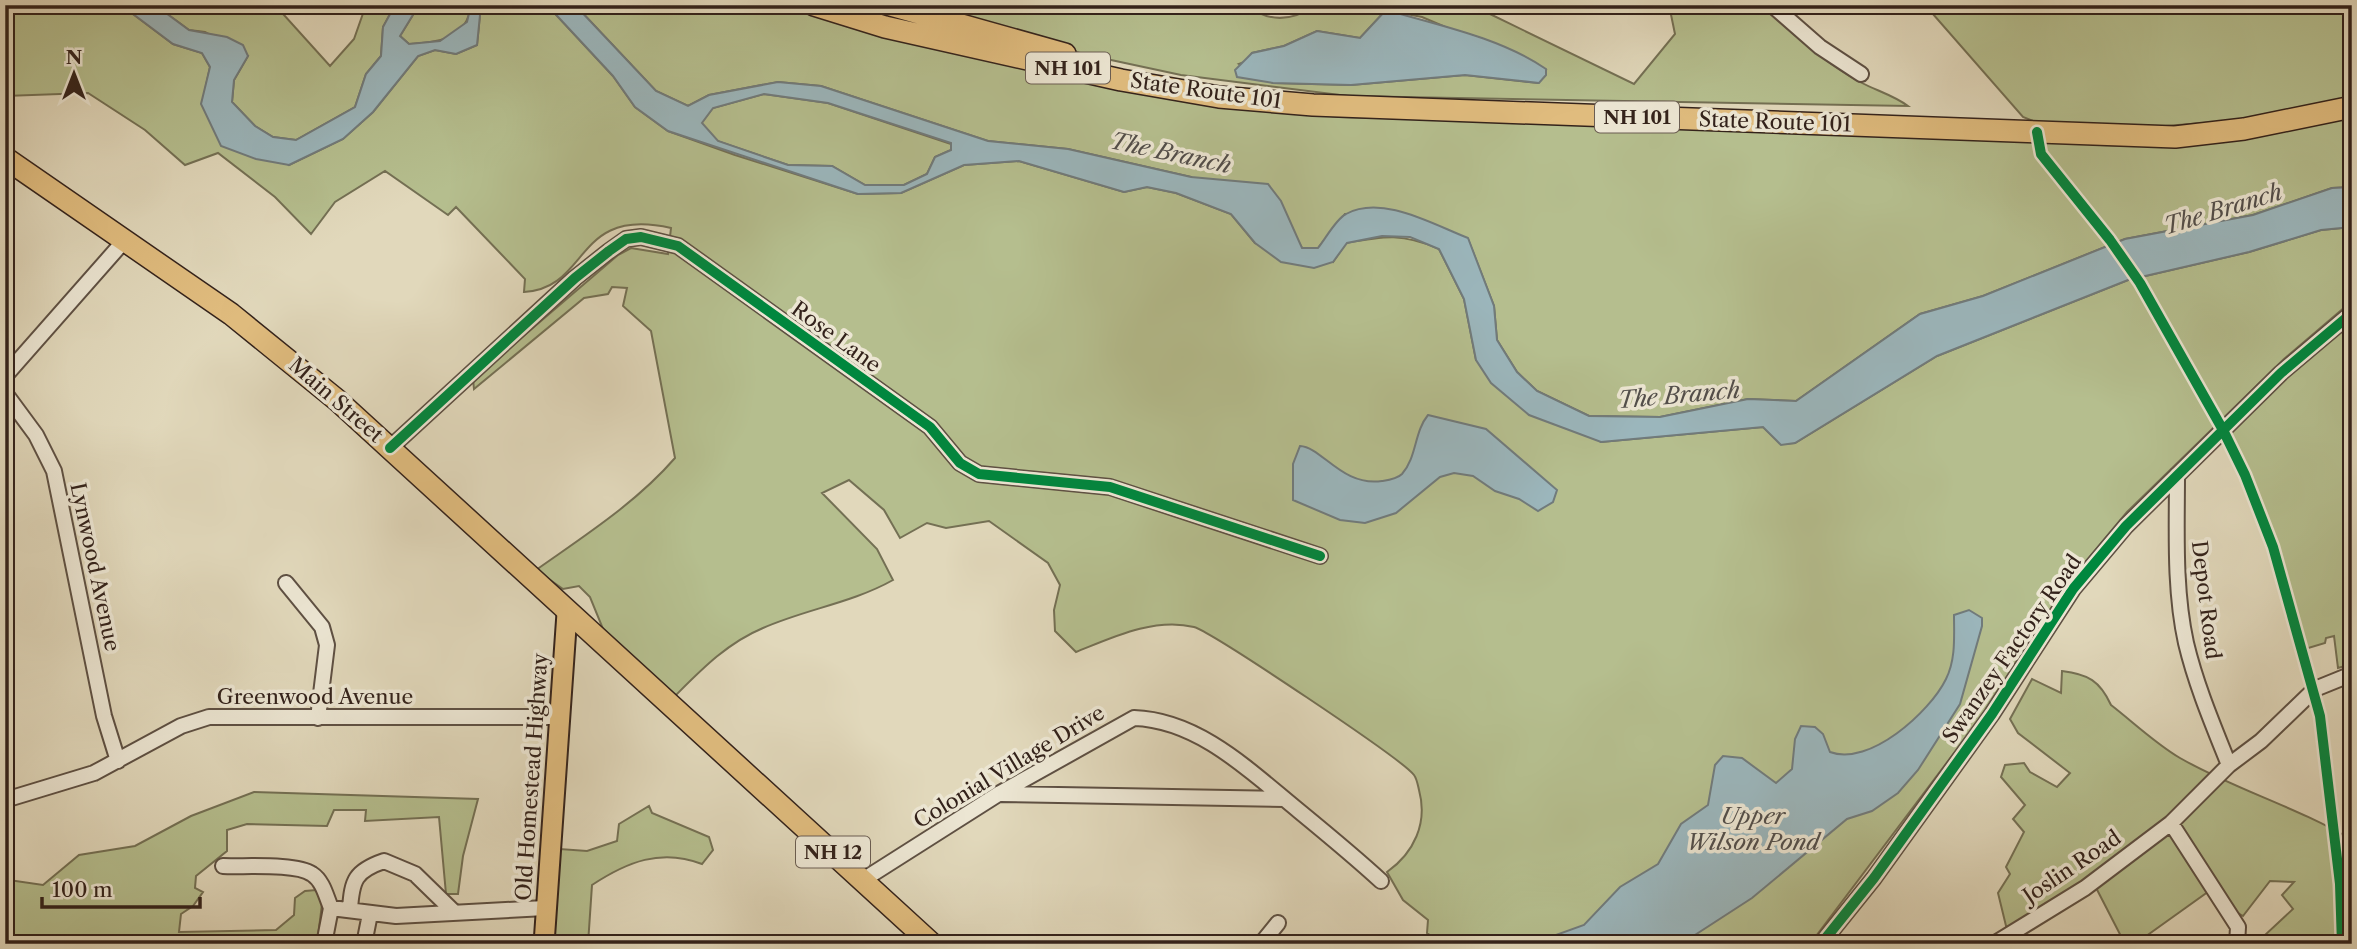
<svg xmlns="http://www.w3.org/2000/svg" width="2357" height="949" viewBox="0 0 2357 949" font-family="'Libre Caslon Text',serif">
<style>
.green{fill:#b5be8e;stroke:#747054;stroke-width:2;fill-rule:evenodd}
.water{fill:#9bb6bc;stroke:#717b7c;stroke-width:2;fill-rule:evenodd}
.lines{fill:none;stroke-linecap:round;stroke-linejoin:round}
.minor-casing{stroke:#5e5043;stroke-width:18}
.major-casing{stroke:#33221b;stroke-width:23}
.highway-casing{stroke:#33221b;stroke-width:24}
.minor{stroke:#ece6d3;stroke-width:14}
.major{stroke:#e0bc7e;stroke-width:19}
.highway{stroke:#e0bc7e;stroke-width:21}
.cycleway-casing{stroke:#ece6d3;stroke-width:15}
.cycleway{stroke:#00873e;stroke-width:10}
.labels{text-anchor:middle;stroke-width:7;stroke-linejoin:round;paint-order:stroke}
.shield{fill:#ece6d3;stroke:#6a5d52;stroke-width:2}
.shield-label{font-size:19px;font-weight:bold;fill:#33221b}
.street-label{font-size:21px;fill:#33221b;stroke:#ece6d3}
.water-label{font-size:23px;font-style:italic;fill:#524e4b;stroke:#ece6d3}
</style>
<rect width="100%" height="100%" fill="#e1d8bb"/>
<filter id="stains"><feTurbulence type="fractalNoise" baseFrequency=".00286" numOctaves="4"/><feColorMatrix values="0 0 0 0 .2 0 0 0 0 .09 0 0 0 0 .02 0 0 0 .5 -.17"/></filter>
<radialGradient id="worn" r=".72"><stop offset=".6" stop-color="#630" stop-opacity="0"/><stop offset="1" stop-color="#630" stop-opacity=".3"/></radialGradient>
<!-- green -->
<path class="green" d="M5,5H121L173,44L202,53L210,67L202,104L289,165L343,139L373,112L418,56L435,50L456,54L477,45L481,5H547L613,76L635,107L668,131L735,155L858,194L901,193L964,165L1019,161L1124,192L1147,187L1176,193L1231,214L1255,243L1333,262L1346,243C1385,236 1403,233 1439,249L1464,299L1476,360L1601,442L1763,427L1781,444L1795,443L1937,356L2128,280L2249,252L2321,230L2352,227V301L2284,359L2127,512L2067,584L1979,720L1810,944H1442L1427,933L1428,920L1403,900L1387,872C1414,853 1428,823 1419,790C1418,786 1417,779 1414,775C1402,759 1213,633 1194,627C1154,617 1111,638 1076,652L1055,631L1054,610L1060,585L1048,563L989,521L946,528L927,523L900,538L884,510L849,480L822,493L877,549L893,580C852,603 806,609 763,628C727,643 701,670 675,696L603,629L590,597L579,586L563,589L536,570C584,536 636,503 675,458L651,331L623,306L627,288L612,287L608,294L584,298L474,389L473,379L618,255L631,248L668,254L671,228C573,206 591,288 524,292L525,279L456,207L448,215L385,171L335,202L311,234L275,197L218,153L185,165L145,130L88,93L5,96Z
M155,5H275L330,66L354,39L366,5H395L383,27L381,56L366,74L355,107L296,140L273,137L255,126L232,102L234,80L248,56L205,32L189,30Z
M419,5H471C467,40 437,42 409,44L400,36Z
M575,5H795L1167,98L1339,117L1834,128L1998,135L2100,145L2153,146L2352,109V187L2332,188L2253,215L2125,239L1983,296L1920,314L1796,401L1748,399L1660,417L1589,416L1537,391L1517,372L1497,340L1494,306L1468,239L1399,213L1345,214L1318,248H1302L1297,239L1191,177L1068,149L988,141L821,86L778,82L709,95L688,106L656,91Z
M935,5H1246C1269,23 1293,21 1316,5H1460L1490,14L1634,84L1675,34L1669,5H1763C1792,34 1824,62 1860,82C1877,91 1893,95 1908,106L1348,96L1181,75L1083,54ZM1386,10L1422,17L1546,70L1538,83L1465,75L1351,85L1273,83L1239,64L1247,61L1252,53L1284,46L1317,31L1360,38Z
M1925,5H2352V98L2240,120L2153,127L2043,125L2023,117Z
M764,94L828,103L951,144V150L935,157L927,174L904,185H865L832,166L788,165L717,141L701,123L713,108Z
M2352,320V664L2338,668L2334,636L2326,638L2325,643L2305,649L2281,554L2231,432L2286,372Z
M2062,671C2088,674 2100,681 2111,705C2133,722 2156,744 2180,758C2236,790 2297,807 2352,840V944H2280L2265,935L2293,909L2282,895L2294,882L2270,881L2243,916L2233,910L2219,884L2135,944H2125L2091,878L2007,930L1998,893L2010,874L2006,867L2024,832L2013,819L2025,805L2001,777L2005,765L2024,763L2030,772L2057,787L2070,773L2018,733L2010,719L2032,679L2061,693Z
M254,792L478,799L463,856L458,894H446L439,817L365,821L366,810H334L327,826L247,824L227,830V851L196,876L195,888L203,892L193,906L181,914L179,932L276,930L294,915L295,898L305,891L316,890L322,904L317,944H5V882L9,880L43,885L79,855L135,846L191,816Z
M649,806L652,813L709,837L713,850L702,864C661,848 627,862 592,885L588,944H551L560,849L587,851L617,841L619,824Z"/>
<!-- water -->
<path class="water" d="M121,5H155L189,30L227,37L243,45L248,56L234,80L232,102L255,126L273,137L296,140L355,107L366,74L381,56L383,27L395,5H419L400,36L409,44L440,41L467,22L471,5H481L477,45L456,54L435,50L418,56L373,112L343,139L289,165L256,159L221,146L201,104L210,67L202,53L173,44Z
M547,5H575L656,91L688,106L709,95L778,82L821,86L988,141L1068,149L1191,177L1268,184L1281,201L1302,248H1318C1326,238 1336,219 1346,214C1382,194 1434,225 1468,238L1494,306L1497,340L1517,372L1537,391L1589,416L1660,417L1748,399L1796,401L1920,314L1983,296L2125,239L2253,215L2332,188L2352,187V227L2321,230L2249,252L2128,280L1937,356L1795,443L1781,445L1763,427L1601,442L1529,415L1491,383L1476,360L1464,299L1439,249L1410,237L1382,236L1347,243L1333,262L1314,268L1281,262L1255,243L1231,214L1176,193L1147,187L1124,192L1019,161L964,165L901,193L858,194L668,131L635,107L613,76ZM764,94L828,103L951,143V150L935,157L927,174L904,185H865L832,166L788,165L718,141L702,123L713,108Z
M1386,10C1438,25 1501,38 1546,69V75L1539,83L1465,75L1351,85L1273,83L1237,77L1235,70L1252,53L1284,46L1317,31L1360,38Z
M1428,415L1486,429L1557,490L1553,502L1538,511L1519,499L1495,491L1473,476L1454,473L1440,477L1396,513L1365,523L1340,520L1293,500V464L1300,446C1322,447 1342,487 1382,481C1389,480 1397,479 1402,474C1417,457 1414,432 1428,415Z
M1969,610L1982,618V626L1960,704L1918,770L1898,793L1872,811L1847,819L1752,898L1681,944H1531L1584,925L1620,887L1658,864L1681,824L1708,805L1715,765L1723,756L1742,758L1776,783L1792,769L1795,739L1801,726L1815,727L1823,734L1830,752C1869,767 1930,712 1946,679C1956,659 1954,636 1954,615Z"/>
<g class="lines">
<defs>
<path id="minor" d="M1772,5L1820,47L1861,74
M5,376L124,241
M5,393L36,435L54,471L104,716L118,761
M390,448L575,278L609,251L626,239L641,237L678,246L930,427L960,463L979,474L1110,487L1320,556
M2177,475C2177,530 2174,589 2186,643C2196,685 2213,725 2229,765
M286,583L322,627L327,645L318,718
M1001,794L1284,799
M5,800L94,773L181,726L209,717H559
M2171,823L2238,927L2237,944
M223,866C244,867 296,863 312,874C323,881 326,896 331,908L396,916L545,908
M863,880L1000,793L1134,718C1199,720 1251,772 1299,811C1327,834 1355,857 1381,881
M350,909C352,880 355,871 384,861L415,874L454,912
M324,944L331,908
M364,944L370,914
M1261,944L1278,923
M1821,944L1874,878L1992,714L2073,589L2126,526L2281,373L2352,313
M1994,944L2085,888L2171,823L2229,765L2261,741L2315,689L2352,674"/>
<path id="major" d="M544,944L567,613"/>
<path id="highway" d="M814,5L885,27L1121,80L1219,97L1313,105L2175,137L2244,129L2352,107
M890,5L1065,54
M5,158L231,314L337,400L932,944"/>
</defs>
<!-- minor casing -->
<use href="#minor" class="minor-casing"/>
<!-- major casing -->
<use href="#major" class="major-casing"/>
<!-- highway casing -->
<use href="#highway" class="highway-casing"/>
<!-- minor -->
<use href="#minor" class="minor"/>
<!-- major -->
<use href="#major" class="major"/>
<!-- highway -->
<use href="#highway" class="highway"/>
<defs>
<path id="cycleway" d="M2037,132L2041,154L2110,240L2140,283L2223,430L2245,475L2273,547L2320,716L2340,884L2342,944
M390,448L575,278L609,251L626,239L641,237L678,246L930,427L960,463L979,474L1110,487L1320,556
M1821,944L1874,878L1992,714L2073,589L2126,526L2281,373L2352,313"/>
</defs>
<!-- cycleway casing -->
<use href="#cycleway" class="cycleway-casing"/>
<!-- cycleway -->
<use href="#cycleway" class="cycleway"/>
</g>
<g class="labels">
<!-- shield labels -->
<g class="shield">
<rect x="1026" y="52.5" width="84" height="31" rx="5"/>
<rect x="1595" y="101.5" width="84" height="31" rx="5"/>
<rect x="796" y="836.5" width="74" height="31" rx="5"/>
</g>
<g class="shield-label">
<text x="1068" y="75">NH 101</text>
<text x="1637" y="124">NH 101</text>
<text x="833" y="859">NH 12</text>
</g>
<!-- street labels -->
<g class="street-label">
<text transform="translate(1206 91) rotate(8)" y="7">State Route 101</text>
<text transform="translate(1775 122) rotate(2)" y="7">State Route 101</text>
<text transform="translate(836 337) rotate(36)" y="7">Rose Lane</text>
<text transform="translate(336 400) rotate(41)" y="7">Main Street</text>
<text transform="translate(95 567) rotate(78)" y="7">Lynwood Avenue</text>
<text transform="translate(2206 600) rotate(83)" y="7">Depot Road</text>
<text transform="translate(2012 649) rotate(-55)" y="7">Swanzey Factory Road</text>
<text x="315" y="704">Greenwood Avenue</text>
<text transform="translate(1009 767) rotate(-31)" y="7">Colonial Village Drive</text>
<text transform="translate(532 777) rotate(-86)" y="7">Old Homestead Highway</text>
<text transform="translate(2072 867) rotate(-34)" y="7">Joslin Road</text>
</g>
<!-- water labels -->
<g class="water-label">
<text transform="translate(1171 153) rotate(12)" y="8">The Branch</text>
<text transform="translate(2223 209) rotate(-17)" y="8">The Branch</text>
<text transform="translate(1679 395) rotate(-5)" y="8">The Branch</text>
<text x="1753" y="824">Upper<tspan x="1753" dy="26">Wilson Pond</tspan></text>
</g>
</g>
<!-- margin -->
<rect width="2357" height="949" fill="none" stroke="#e1d8bb" stroke-width="28"/>
<rect x="7" y="7" width="2343" height="935" fill="none" stroke="#33221b" stroke-width="3.5"/>
<rect x="14" y="14" width="2329" height="921" fill="none" stroke="#33221b" stroke-width="2"/>
<!-- north arrow -->
<g transform="translate(74 74)" stroke="#ece6d3" stroke-width="5" paint-order="stroke">
<path d="M0-5L12 26L0 18L-12 26Z" fill="#33221b"/>
<text y="-10" font-size="19" font-weight="bold" text-anchor="middle" fill="#33221b">N</text>
</g>
<!-- scale -->
<path d="M42 897v10h158v-10" fill="none" stroke="#33221b" stroke-width="3.5"/>
<text x="52" y="897" font-size="21" fill="#33221b" stroke="#ece6d3" stroke-width="5" paint-order="stroke">100 m</text>
<rect width="100%" height="100%" filter="url(#stains)"/>
<rect width="100%" height="100%" fill="url(#worn)"/>
</svg>
